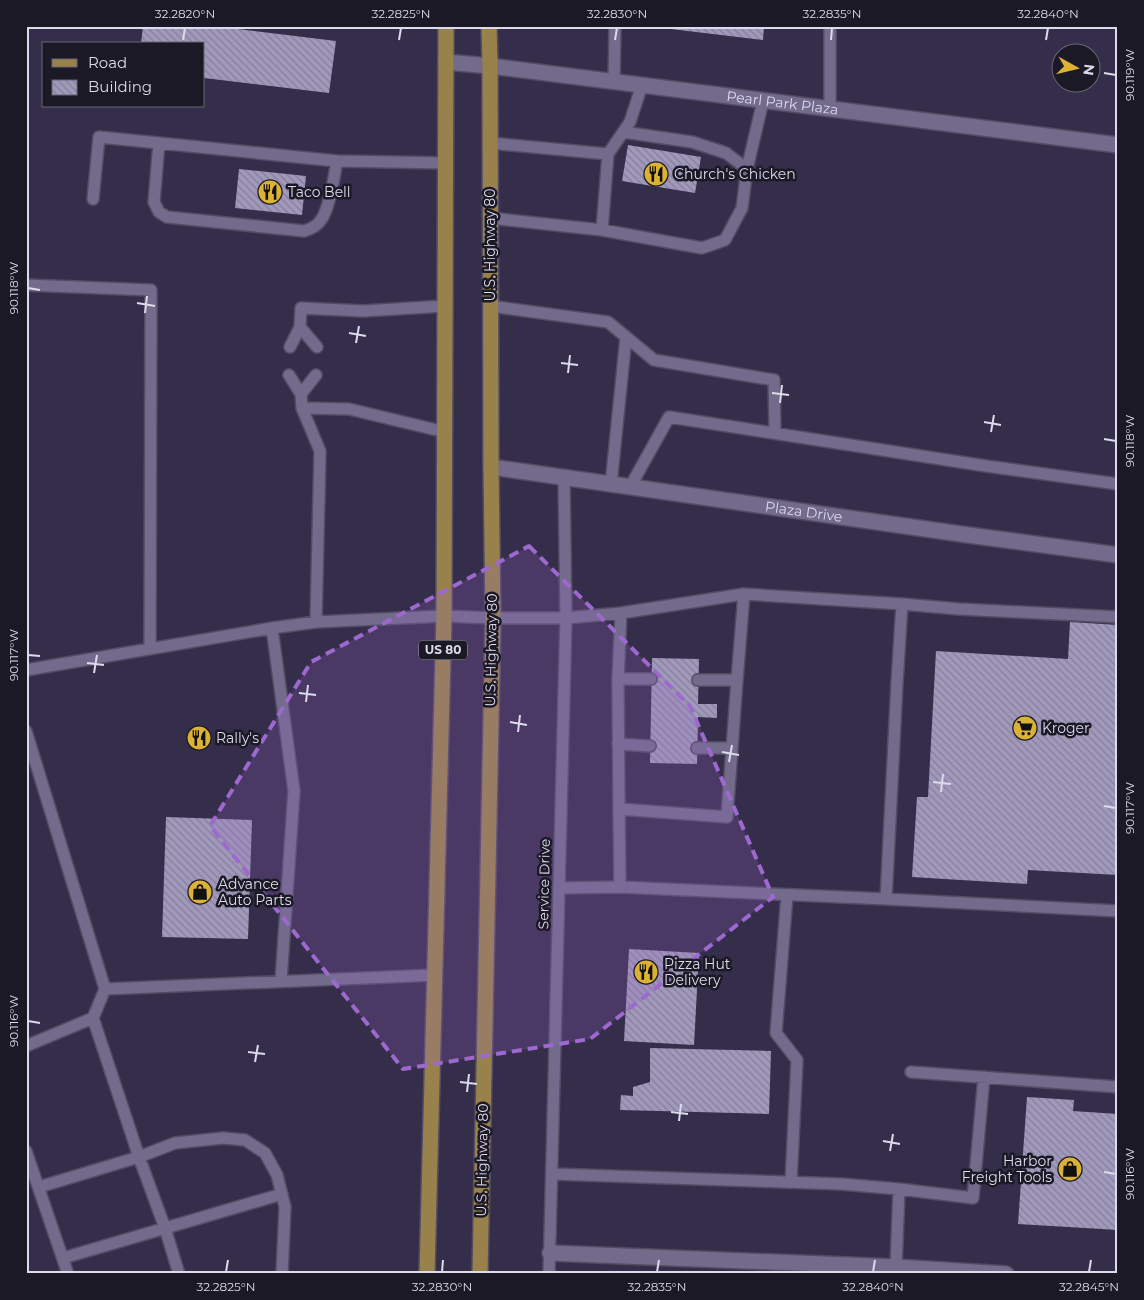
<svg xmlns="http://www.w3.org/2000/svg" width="1144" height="1300" viewBox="0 0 1144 1300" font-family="Montserrat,sans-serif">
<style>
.building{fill:url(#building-back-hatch)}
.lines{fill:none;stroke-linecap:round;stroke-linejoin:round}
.lane-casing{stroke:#534c64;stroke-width:14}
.street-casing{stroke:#534c64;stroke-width:18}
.primary-casing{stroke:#534c64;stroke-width:18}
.lane{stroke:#726b8b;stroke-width:11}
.street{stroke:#726b8b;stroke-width:15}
.primary{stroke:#98814a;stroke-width:15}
.marked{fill:#9d69cf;fill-opacity:0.2;stroke:#9d69cf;stroke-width:4;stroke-dasharray:10 6;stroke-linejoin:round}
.ticks{fill:none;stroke:#dddaec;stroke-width:2}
.labels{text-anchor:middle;stroke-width:5;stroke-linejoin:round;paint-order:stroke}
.shield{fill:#1b1925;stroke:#a3a0b0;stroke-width:1}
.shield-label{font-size:12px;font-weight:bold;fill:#dddaec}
.street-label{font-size:14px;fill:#dddaec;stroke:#1b1925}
.poi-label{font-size:14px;fill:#dddaec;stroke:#1b1925;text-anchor:start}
.neatline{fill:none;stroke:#dddaec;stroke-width:2}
.ticks-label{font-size:12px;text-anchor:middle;fill:#dddaec}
</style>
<defs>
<pattern id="building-back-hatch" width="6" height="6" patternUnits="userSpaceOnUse" patternTransform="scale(1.25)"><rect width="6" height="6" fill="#a099bb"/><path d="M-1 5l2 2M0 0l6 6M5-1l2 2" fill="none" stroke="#847f98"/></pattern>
</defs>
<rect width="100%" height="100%" fill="#352e4a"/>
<!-- building -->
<path class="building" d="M143,26H214L336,41L329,93L204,78V44H141Z
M654,26H764L763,40L654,27Z
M628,145L701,157L695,193L622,181Z
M239,169L306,176L302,215L235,208Z
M1070,622L1118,625V875L1028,870L1027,884L912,877L917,797H928L936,651L1068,659Z
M652,658L699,659L698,704H717V718L698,717L697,764L650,763Z
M166,817L252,820L248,939L162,937Z
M629,949L699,953L694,1045L624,1041Z
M650,1048L771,1051L769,1114L620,1110L621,1095L633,1096V1087L650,1082Z
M1027,1097L1074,1100L1073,1111L1118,1114V1230L1018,1224Z"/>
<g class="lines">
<defs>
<path id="lane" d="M614,82L615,26
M830,109V26
M623,132L692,142L726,153L747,169
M159,143L154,202L159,212L167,217L304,231C311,229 317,226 321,220C330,208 334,176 337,161
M490,143L608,154
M93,199L99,137L337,161L446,163
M490,218L602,230L702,248L725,240L742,208L747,169L763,101
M602,230L608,154L630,122L642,85
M26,285L151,290L150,649
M490,306L608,322L654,360L774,380L775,433
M300,327L317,347
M290,347L300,327L301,308L363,311L445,306
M289,375L301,394L302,408L349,409L445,432
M301,394L316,375
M302,408L320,451L316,622
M564,477L566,618L621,613L744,594L902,604L897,683L886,899L1118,911
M611,484L626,337
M630,487L669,417L986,466L1118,484
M902,604L959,609L1118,617
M621,613L618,679L619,809L727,817L737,680L744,594
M272,628L294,791L281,981
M26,670L272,628L316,622L444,616L493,618H566L549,1274
M618,679H651
M698,680H737
M26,731L105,989L435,975
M618,744L650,746
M697,748H732
M619,809L620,887L886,899
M559,888L620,887
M787,895L776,1033L797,1060L791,1182
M93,1018L139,1157L165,1228L179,1274
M26,1046L93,1018L105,989
M911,1072L1118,1087
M26,1151L68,1274
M552,1174L841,1184L899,1189L973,1198L984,1077
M39,1187L139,1157L175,1143L223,1138L245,1140L265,1153L277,1175L285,1207L282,1274
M63,1258L282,1194
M896,1267L899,1189"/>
<g id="street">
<path id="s1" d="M446,62L490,66L1118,145"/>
<path id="s2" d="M491,467L968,535L1118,555"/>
<path d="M550,1253L896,1267L1006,1274"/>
</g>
<path id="primary" d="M427,1274L444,616L446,26
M480,1274L493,618L491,467L490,66L489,26"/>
</defs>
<!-- lane casing -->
<use href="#lane" class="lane-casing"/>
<!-- street casing -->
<use href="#street" class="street-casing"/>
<!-- primary casing -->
<use href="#primary" class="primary-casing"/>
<!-- lane -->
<use href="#lane" class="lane"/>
<!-- street -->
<use href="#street" class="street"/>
<!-- primary -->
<use href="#primary" class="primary"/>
</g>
<!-- marked area -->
<path class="marked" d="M529,546L690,706L773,897L590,1039L403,1069L210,826L311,662Z"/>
<!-- ticks -->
<path class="ticks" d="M183,40L185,28M399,40L401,28M615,40L617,28M831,40L832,28M1046,40L1048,28M1104,73L1116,75M28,288L40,290M137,303L155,306M145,313L147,296M349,333L366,336M356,343L359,326M561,363L578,365M568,373L570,355M772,393L789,395M780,403L782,385M984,422L1001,425M991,432L994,415M1104,439L1116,441M28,655L40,656M87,663L104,665M94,673L97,655M299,693L316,695M306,702L308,685M510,722L527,725M518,732L520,715M722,752L739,755M729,762L732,745M933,782L951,784M941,792L943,774M1104,806L1116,808M28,1021L40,1023M248,1052L265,1054M255,1062L258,1045M460,1082L477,1084M467,1092L469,1074M671,1112L688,1114M679,1121L681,1104M883,1141L900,1144M890,1151L893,1134M1104,1172L1116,1174M226,1272L228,1260M442,1272L443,1260M657,1272L659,1260M873,1272L875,1260M1089,1272L1091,1260"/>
<!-- icons -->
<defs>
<symbol id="restaurant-disc" viewBox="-11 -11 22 22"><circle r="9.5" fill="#dbb233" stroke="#1b1925"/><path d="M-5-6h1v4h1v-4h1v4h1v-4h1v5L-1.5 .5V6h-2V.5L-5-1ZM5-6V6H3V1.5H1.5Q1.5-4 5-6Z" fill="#111"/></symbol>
<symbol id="supermarket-disc" viewBox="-11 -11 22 22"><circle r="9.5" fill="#dbb233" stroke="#1b1925"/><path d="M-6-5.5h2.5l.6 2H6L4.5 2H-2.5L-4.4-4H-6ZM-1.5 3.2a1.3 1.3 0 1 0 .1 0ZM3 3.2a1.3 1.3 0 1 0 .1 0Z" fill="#111"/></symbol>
<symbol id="shop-disc" viewBox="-11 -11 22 22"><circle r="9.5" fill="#dbb233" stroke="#1b1925"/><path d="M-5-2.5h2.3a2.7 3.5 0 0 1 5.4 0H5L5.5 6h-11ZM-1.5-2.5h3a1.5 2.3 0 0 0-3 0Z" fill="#111"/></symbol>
</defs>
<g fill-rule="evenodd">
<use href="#restaurant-disc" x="642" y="160" width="28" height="28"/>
<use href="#restaurant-disc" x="256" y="178" width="28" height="28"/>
<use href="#supermarket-disc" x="1011" y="714" width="28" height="28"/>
<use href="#restaurant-disc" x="185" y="724" width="28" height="28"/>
<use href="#shop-disc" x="186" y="878" width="28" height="28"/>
<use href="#restaurant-disc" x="632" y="958" width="28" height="28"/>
<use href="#shop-disc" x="1056" y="1155" width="28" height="28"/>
</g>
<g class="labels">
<!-- shield labels -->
<rect class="shield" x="419" y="640.5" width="48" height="19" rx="4"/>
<g class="shield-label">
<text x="443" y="654">US 80</text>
</g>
<!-- street labels -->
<g class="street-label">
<text dy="5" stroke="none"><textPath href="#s1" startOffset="339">Pearl Park Plaza</textPath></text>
<text transform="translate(490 245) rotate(-90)" y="5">U.S. Highway 80</text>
<text dy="5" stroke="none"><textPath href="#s2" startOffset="316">Plaza Drive</textPath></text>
<text transform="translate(491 650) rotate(-89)" y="5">U.S. Highway 80</text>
<text transform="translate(544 884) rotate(-89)" y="5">Service Drive</text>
<text transform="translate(482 1160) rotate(-89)" y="5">U.S. Highway 80</text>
</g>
<!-- poi labels -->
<g class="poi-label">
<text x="674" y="179">Church's Chicken</text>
<text x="288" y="197">Taco Bell</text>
<text x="1042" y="733">Kroger</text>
<text x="216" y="743">Rally's</text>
<text x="218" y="889">Advance<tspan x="218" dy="16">Auto Parts</tspan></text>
<text x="664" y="969">Pizza Hut<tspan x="664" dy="16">Delivery</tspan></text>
<text x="1052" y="1166" text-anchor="end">Harbor<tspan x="1052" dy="16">Freight Tools</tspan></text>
</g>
</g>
<!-- border -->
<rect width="1144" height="1300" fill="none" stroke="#1b1925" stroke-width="55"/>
<!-- legend -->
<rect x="42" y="42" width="162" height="65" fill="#1b1925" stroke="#696675"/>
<rect x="52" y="59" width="25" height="8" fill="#98814a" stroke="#696675"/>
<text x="88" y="68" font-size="15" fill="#dddaec">Road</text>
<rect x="52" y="80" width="25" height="15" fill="url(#building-back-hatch)" stroke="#696675"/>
<text x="88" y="92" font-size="15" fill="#dddaec">Building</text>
<!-- north arrow -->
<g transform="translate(1076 68) rotate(98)"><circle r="24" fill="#1b1925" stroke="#696675"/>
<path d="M0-4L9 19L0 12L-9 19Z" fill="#dbb233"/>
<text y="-8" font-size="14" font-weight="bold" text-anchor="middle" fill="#dddaec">N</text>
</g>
<rect x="28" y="28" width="1088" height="1244" class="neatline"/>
<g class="ticks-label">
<text x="185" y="18">32.2820°N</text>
<text x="401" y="18">32.2825°N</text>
<text x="617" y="18">32.2830°N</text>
<text x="832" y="18">32.2835°N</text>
<text x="1048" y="18">32.2840°N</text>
<text transform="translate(1130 75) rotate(-90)" y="4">90.119°W</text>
<text transform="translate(14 288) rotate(-90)" y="4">90.118°W</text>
<text transform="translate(1130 441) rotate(-90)" y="4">90.118°W</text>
<text transform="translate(14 655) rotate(-90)" y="4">90.117°W</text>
<text transform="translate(1130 808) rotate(-90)" y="4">90.117°W</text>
<text transform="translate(14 1021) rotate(-90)" y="4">90.116°W</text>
<text transform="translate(1130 1174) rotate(-90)" y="4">90.116°W</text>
<text x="226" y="1291">32.2825°N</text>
<text x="442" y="1291">32.2830°N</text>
<text x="657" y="1291">32.2835°N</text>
<text x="873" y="1291">32.2840°N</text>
<text x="1089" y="1291">32.2845°N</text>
</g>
</svg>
